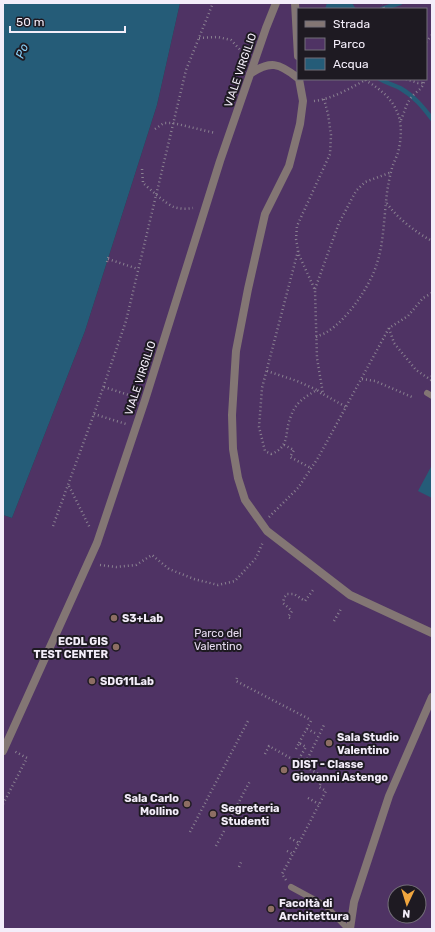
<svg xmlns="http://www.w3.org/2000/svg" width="435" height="932" viewBox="0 0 435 932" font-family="Rubik,sans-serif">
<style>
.green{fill:#4f3364;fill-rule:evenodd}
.water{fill:#255c78}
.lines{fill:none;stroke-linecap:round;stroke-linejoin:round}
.stream{stroke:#255c78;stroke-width:4.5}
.path{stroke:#8a8191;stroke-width:2.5;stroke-dasharray:1 3;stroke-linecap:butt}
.lane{stroke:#837674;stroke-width:6}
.street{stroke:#837674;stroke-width:8}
.education-dot{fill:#8d6e63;stroke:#1e1a22;stroke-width:1.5}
.labels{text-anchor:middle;stroke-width:4;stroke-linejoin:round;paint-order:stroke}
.street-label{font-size:11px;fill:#f3edf9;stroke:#1e1a22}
.poi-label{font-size:11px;font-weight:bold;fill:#f3edf9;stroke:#1e1a22;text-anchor:start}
.park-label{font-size:11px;fill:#e7dcf1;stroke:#1e1a22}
.water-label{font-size:12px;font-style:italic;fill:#8ad2fa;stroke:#1e1a22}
</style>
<rect width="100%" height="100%" fill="#3a2f42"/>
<!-- green -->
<path class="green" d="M180,3H432V929H3V515L12,518L85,331L157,105ZM298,9H426V79H298ZM395,892H419V916H395Z"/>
<!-- water -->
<path class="water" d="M3,3H180L157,105L85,331L12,518L3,515Z
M327,3H352L356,9H325Z
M432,465V498L418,491Z"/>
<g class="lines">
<!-- stream -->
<path class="stream" d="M382,9L400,3
M380,79C386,83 394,85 400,88C414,96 423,107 432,119"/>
<!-- path -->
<path class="path" d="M383,3L384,9
M199,38L218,37L231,40L245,55
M426,42L432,35
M406,79L418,83H424
M365,80C393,96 406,115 399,148C398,155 394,161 392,168C389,179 387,190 386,202C396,217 415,232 432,241
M324,99L328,114L331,135L330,154L297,226L296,239L299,255L315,290L317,358L323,394L346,407
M314,101C332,99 351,88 367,79
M401,120C404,113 406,105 410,99C415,91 424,90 424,79
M155,129L164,123H173L215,133
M142,169L143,183C151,190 166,204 174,207C180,209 187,209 193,208
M298,251L262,388L259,427L265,451L271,454C291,447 284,431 291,416C295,403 306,396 317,390L322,394
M108,259L138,269
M107,262L109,255
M315,289L339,223L356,191L365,182L392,172
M389,328L394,343L416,370L431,380L432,373
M316,337C320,335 324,334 327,332C347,320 371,285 377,263C383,246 384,220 386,202
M267,371L297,381L317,390
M362,379L375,381L412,397
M104,387L135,397
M94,414L126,424
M284,445L294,450L290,457L311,468
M69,486L90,528
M269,517L298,488L318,458L389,328L408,316L423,298L432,293
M53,526L94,414L126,321L186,70L213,3
M100,565L116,567L136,565L152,555L169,569L194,579L218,585L235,581L256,558L263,542
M290,618L288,617L292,611L283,603L284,598L287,594H294L305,601L313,590
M334,621L341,609
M237,678L236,681L311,720
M307,729L315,733
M299,743L312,719
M296,749L299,743L306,747L297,762
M265,754L269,746L324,777L319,787L326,791L299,843
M304,766L324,725
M308,798L319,804
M3,804L27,758L14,751
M232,815L250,781
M190,832L249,719
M216,846L224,831
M287,851L293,854
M239,867L242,860
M286,880L282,874L299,843L288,837"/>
<!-- lane -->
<path class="lane" d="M427,393L432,396
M291,887L326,906L348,929"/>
<!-- street -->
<path class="street" d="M295,3L298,56
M250,74C270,60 279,63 298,78
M299,79L303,101L300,124L289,166L265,214L248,289L236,351L232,415L233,449L238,478L245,500L267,531L350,595L432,633
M3,751L97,543L145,400L220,161L266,28L276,3
M350,929L354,902L389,796L432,697"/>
</g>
<!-- markers -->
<g class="education-dot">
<circle cx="114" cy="618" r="4"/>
<circle cx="116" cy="647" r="4"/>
<circle cx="92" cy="681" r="4"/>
<circle cx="329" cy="743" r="4"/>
<circle cx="284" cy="770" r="4"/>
<circle cx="187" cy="804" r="4"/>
<circle cx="213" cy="814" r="4"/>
<circle cx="271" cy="909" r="4"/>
</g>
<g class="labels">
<!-- street labels -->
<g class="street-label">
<text transform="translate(240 70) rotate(-71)" y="4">VIALE VIRGILIO</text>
<text transform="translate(140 378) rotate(-72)" y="4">VIALE VIRGILIO</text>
</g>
<!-- poi labels -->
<g class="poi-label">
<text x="122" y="622">S3+Lab</text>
<text x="108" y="645" text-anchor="end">ECDL GIS<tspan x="108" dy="13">TEST CENTER</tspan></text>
<text x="100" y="685">SDG11Lab</text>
<text x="337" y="741">Sala Studio<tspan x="337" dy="13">Valentino</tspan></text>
<text x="292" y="768">DIST - Classe<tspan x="292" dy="13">Giovanni Astengo</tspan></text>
<text x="179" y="802" text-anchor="end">Sala Carlo<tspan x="179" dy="13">Mollino</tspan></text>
<text x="221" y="812">Segreteria<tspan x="221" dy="13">Studenti</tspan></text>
<text x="279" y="907">Facoltà di<tspan x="279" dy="13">Architettura</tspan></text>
</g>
<!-- park labels -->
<g class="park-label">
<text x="218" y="637">Parco del<tspan x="218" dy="13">Valentino</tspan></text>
</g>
<!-- water labels -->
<g class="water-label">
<text transform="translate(22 51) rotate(-69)" y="4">Po</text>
</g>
</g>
<!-- border -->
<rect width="435" height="932" fill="none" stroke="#f3edf9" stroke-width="8"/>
<!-- legend -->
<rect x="297" y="8" width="130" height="72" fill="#1e1a22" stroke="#736e78"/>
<rect x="305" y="21" width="20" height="6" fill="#837674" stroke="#736e78"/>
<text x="333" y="28" font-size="12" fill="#f3edf9">Strada</text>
<rect x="305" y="38" width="20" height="12" fill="#4f3364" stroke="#736e78"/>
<text x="333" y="48" font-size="12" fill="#f3edf9">Parco</text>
<rect x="305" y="58" width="20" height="12" fill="#255c78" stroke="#736e78"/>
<text x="333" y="68" font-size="12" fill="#f3edf9">Acqua</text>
<!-- north arrow -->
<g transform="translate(407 904) rotate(184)"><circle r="19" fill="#1e1a22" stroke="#736e78"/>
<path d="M0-3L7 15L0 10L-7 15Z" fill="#f1a63f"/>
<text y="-6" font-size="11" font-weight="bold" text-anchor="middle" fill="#f3edf9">N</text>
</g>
<!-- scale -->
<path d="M10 26v6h115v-6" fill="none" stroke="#f3edf9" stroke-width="2"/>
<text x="16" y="26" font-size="12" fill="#f3edf9" stroke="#1e1a22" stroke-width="3" paint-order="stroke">50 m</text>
</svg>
